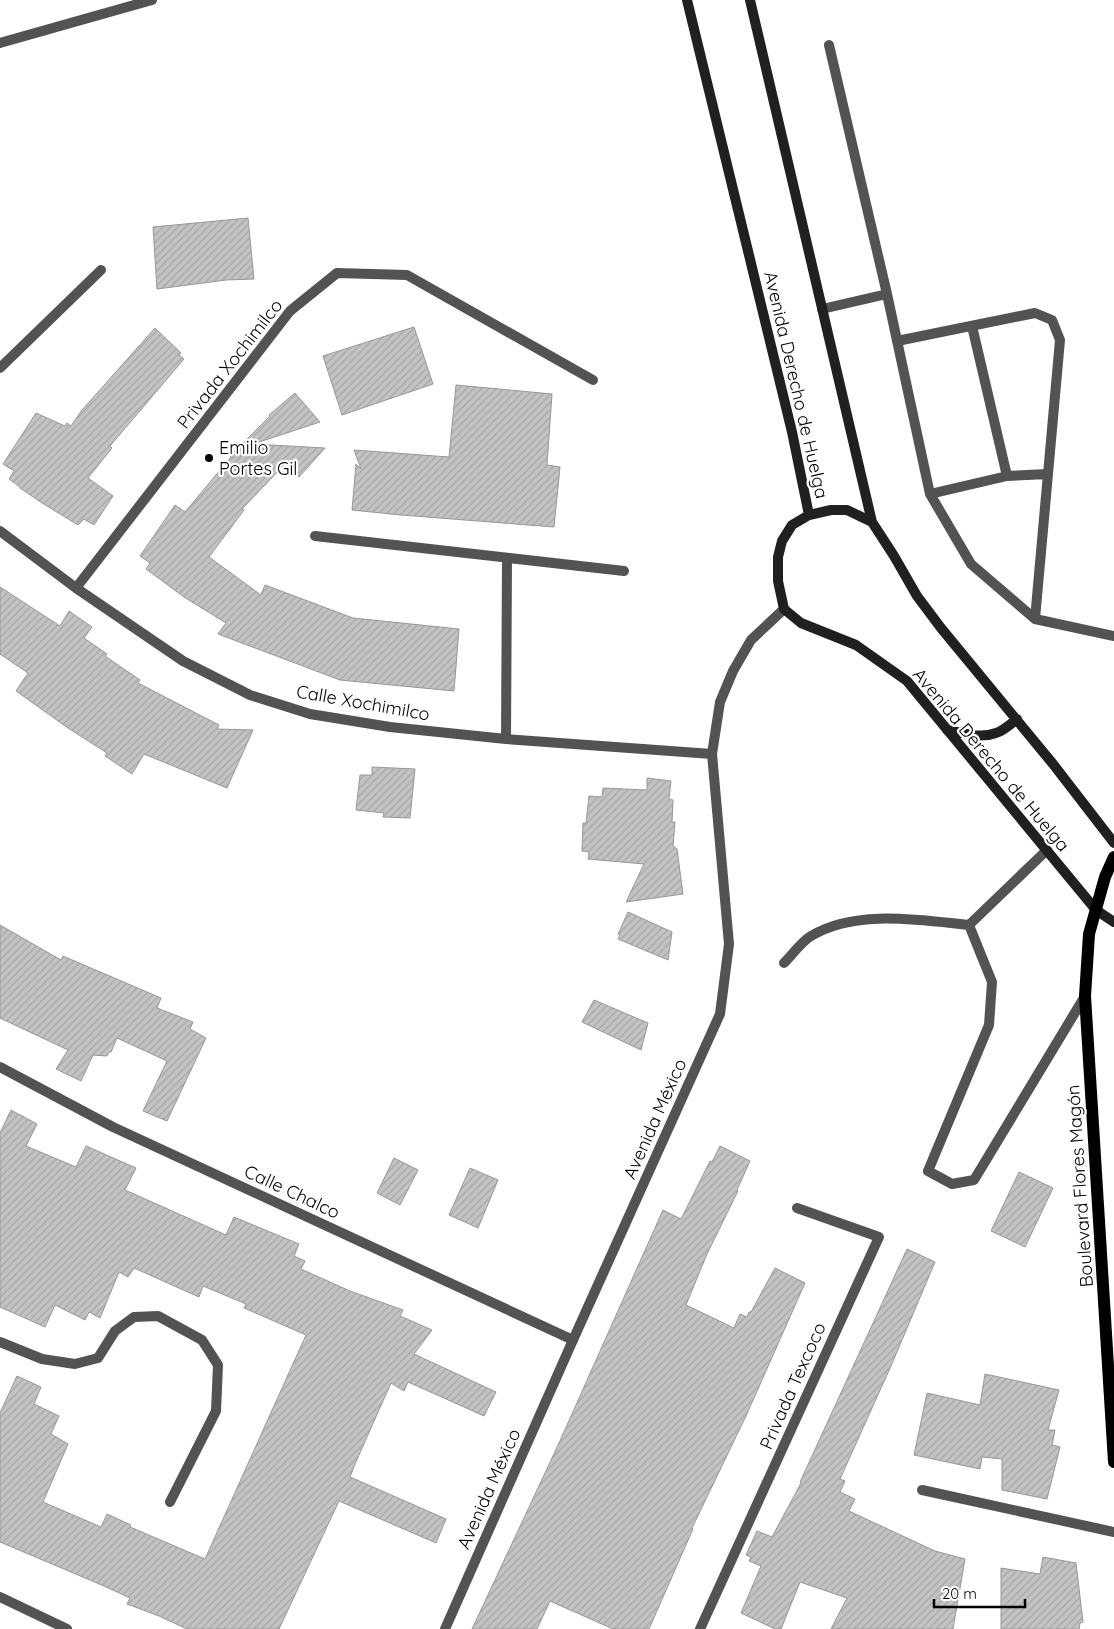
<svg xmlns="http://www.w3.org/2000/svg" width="1114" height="1629" viewBox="0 0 1114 1629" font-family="Quicksand,sans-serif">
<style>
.building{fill:url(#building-hatch);stroke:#979797}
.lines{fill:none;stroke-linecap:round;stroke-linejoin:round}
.service{stroke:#535353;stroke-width:10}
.minor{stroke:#535353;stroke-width:10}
.tertiary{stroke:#535353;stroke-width:10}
.secondary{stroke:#202020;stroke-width:10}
.primary{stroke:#000;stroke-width:12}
.poi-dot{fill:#000;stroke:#fff;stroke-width:2}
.labels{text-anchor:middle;stroke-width:4.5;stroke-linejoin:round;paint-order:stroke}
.street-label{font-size:18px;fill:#000;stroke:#fff}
.poi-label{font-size:18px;fill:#000;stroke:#fff;text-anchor:start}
</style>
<defs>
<pattern id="building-hatch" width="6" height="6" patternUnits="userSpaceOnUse" patternTransform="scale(1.25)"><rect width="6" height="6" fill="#c3c3c3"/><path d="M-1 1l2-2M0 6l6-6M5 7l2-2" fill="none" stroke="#a6a6a6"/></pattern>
</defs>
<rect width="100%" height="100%" fill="#fff"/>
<!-- building -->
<path class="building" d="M248,218L254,279L226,280L157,289L153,227Z
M414,327L433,384L342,415L323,356Z
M155,328L181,353L179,355L184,359L110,446L112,448L88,478L113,496L94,525L84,519L78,525L42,503L20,488V487L9,479L14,471L3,464L36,413L65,426L67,423L71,426L82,410Z
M456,385L552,394L547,465L560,467L554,527L401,515L352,510L356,464L361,469L354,450L449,457Z
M295,393L320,422L253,444L325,448L299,477L285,464L242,509L244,510L209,557L261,595L265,585L353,618L459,629L454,691L340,680L218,634L226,623L184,597L146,569L150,563L140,556L175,505L185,512L231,457L230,456L270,416L269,415Z
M0,587L60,626L69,611L92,627L84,638L107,654L105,656L140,680L138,683L219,725L217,729L253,730L227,788L144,754L132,774L105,756L107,753L68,728L16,691L28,673L0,654Z
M372,767L415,769L410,818L383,817L384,813L356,810L360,775H372Z
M647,778L671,781L669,799L673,800L672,822H675L673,846L677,849L683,894L626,902L644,864L588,859L589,852L582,851L583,823H586L589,796L602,797L603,788L647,790Z
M628,912L672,932L668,960L618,939L620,935L618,934Z
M0,925L61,960L63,956L161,998L157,1008L193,1022L190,1029L206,1038L167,1121L143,1111L167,1061L117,1038L111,1052H109L107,1056L93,1055L81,1081L56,1069L68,1050L0,1018Z
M594,1000L648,1023L641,1050L582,1022Z
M11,1110L37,1124L26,1146L76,1167L86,1146L136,1168L125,1190L226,1235L234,1217L299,1244L294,1256L305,1261L301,1269L350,1291L403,1310L400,1316L432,1330L414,1354L496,1392L484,1416L408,1382L404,1391L391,1383L355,1464L350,1477L446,1519L436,1543L339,1501L279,1629H187L159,1616L127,1604L130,1598L104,1586L0,1542V1413L17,1376L41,1387L34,1404L59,1416L51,1434L68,1444L43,1502L101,1527L107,1514L131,1525L130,1527L205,1559L306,1335L244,1308L246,1304L203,1286L199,1297L134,1268L128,1277L119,1272L100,1318L89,1312L85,1320L55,1305L45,1327L0,1307V1133Z
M720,1146L750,1161L737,1190L738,1191L707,1254L686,1305L734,1328L740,1314L747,1317L749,1312H751L775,1268L805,1283L746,1416L692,1528L693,1529L649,1629H613L550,1601L537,1629H472L559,1443L663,1210L681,1219L710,1161L712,1162Z
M394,1158L418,1170L400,1205L377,1193Z
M470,1168L498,1180L478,1228L449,1215Z
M1019,1172L1053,1188L1025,1247L991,1231Z
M907,1249L935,1262L891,1366L840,1479L845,1481L840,1492L855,1499L849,1511L935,1551L965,1559L953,1629H831L847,1598L800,1582L781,1629H775L741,1613L761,1566L749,1561L751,1557L746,1555L757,1531L772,1537L801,1483L800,1482Z
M985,1374L1059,1390L1048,1430H1055L1052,1445L1060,1447L1047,1499L1002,1490V1459L982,1457L980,1469L914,1455L927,1393L980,1405Z
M1043,1557L1076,1563L1083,1622L1080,1623L1079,1629H1001V1568L1040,1574Z"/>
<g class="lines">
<!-- service -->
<path class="service" d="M829,45L887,294L930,494L971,564L1035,619L1114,636
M822,309L887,294
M972,326L1007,476
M897,341L1035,313L1052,320L1060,340L1035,619
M930,494L1007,476L1048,474
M969,925L992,982L989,1025L928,1171L952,1184L974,1180L1085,996
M784,963C792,955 801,942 811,936C855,909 920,920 969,925L1047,850"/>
<!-- minor -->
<path class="minor" d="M0,43L152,0
M0,368L101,270
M0,531L76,588L183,661L250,695L310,714L390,727L506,739L712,754
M315,536L624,571
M76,588L290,311L337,273L407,275L593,380
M506,739L507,558
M0,1067L113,1127L573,1340
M0,1342L42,1359L75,1364L98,1358L115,1331L134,1317L158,1316L202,1340L218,1365L216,1411L170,1502
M922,1490L1114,1532
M0,1597L67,1629
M700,1629L879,1237L797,1208"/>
<!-- tertiary -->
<path class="tertiary" d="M445,1629L573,1340L720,1014L729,944L712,754L720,702L733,671L751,640L784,609"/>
<!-- secondary -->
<path class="secondary" d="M687,0L792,432L809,515L792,525L782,541L778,557V581L784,609L801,623L856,645L907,681L1096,910L1114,922
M750,0L872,522L894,556L917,596L941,628L1053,764L1114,843
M809,515L831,510H847L872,522
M947,730C963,733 980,739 996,733C1003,731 1011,724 1017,719"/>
<!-- primary -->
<path class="primary" d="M1114,857L1105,877L1089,934L1085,996L1114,1462"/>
</g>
<!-- markers -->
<circle class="poi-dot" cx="209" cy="458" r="5"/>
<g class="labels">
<!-- street labels -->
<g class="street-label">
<text transform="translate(230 364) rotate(-52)" y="6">Privada Xochimilco</text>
<text transform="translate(796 385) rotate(77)" y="6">Avenida Derecho de Huelga</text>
<text transform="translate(363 703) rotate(10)" y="6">Calle Xochimilco</text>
<text transform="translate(991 760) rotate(50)" y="6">Avenida Derecho de Huelga</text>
<text transform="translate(655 1119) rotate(-66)" y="6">Avenida México</text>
<text transform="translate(1080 1186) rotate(-94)" y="6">Boulevard Flores Magón</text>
<text transform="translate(292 1192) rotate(25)" y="6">Calle Chalco</text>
<text transform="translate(793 1386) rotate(-66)" y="6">Privada Texcoco</text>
<text transform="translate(489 1489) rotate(-66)" y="6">Avenida México</text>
</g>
<!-- poi labels -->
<g class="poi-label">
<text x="219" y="454">Emilio<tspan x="219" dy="21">Portes Gil</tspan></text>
</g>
</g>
<!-- scale -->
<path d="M934 1599v8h91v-8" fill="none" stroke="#000000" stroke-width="2.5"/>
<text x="942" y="1599" font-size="15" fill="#000000" stroke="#ffffff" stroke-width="4" paint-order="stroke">20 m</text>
</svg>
